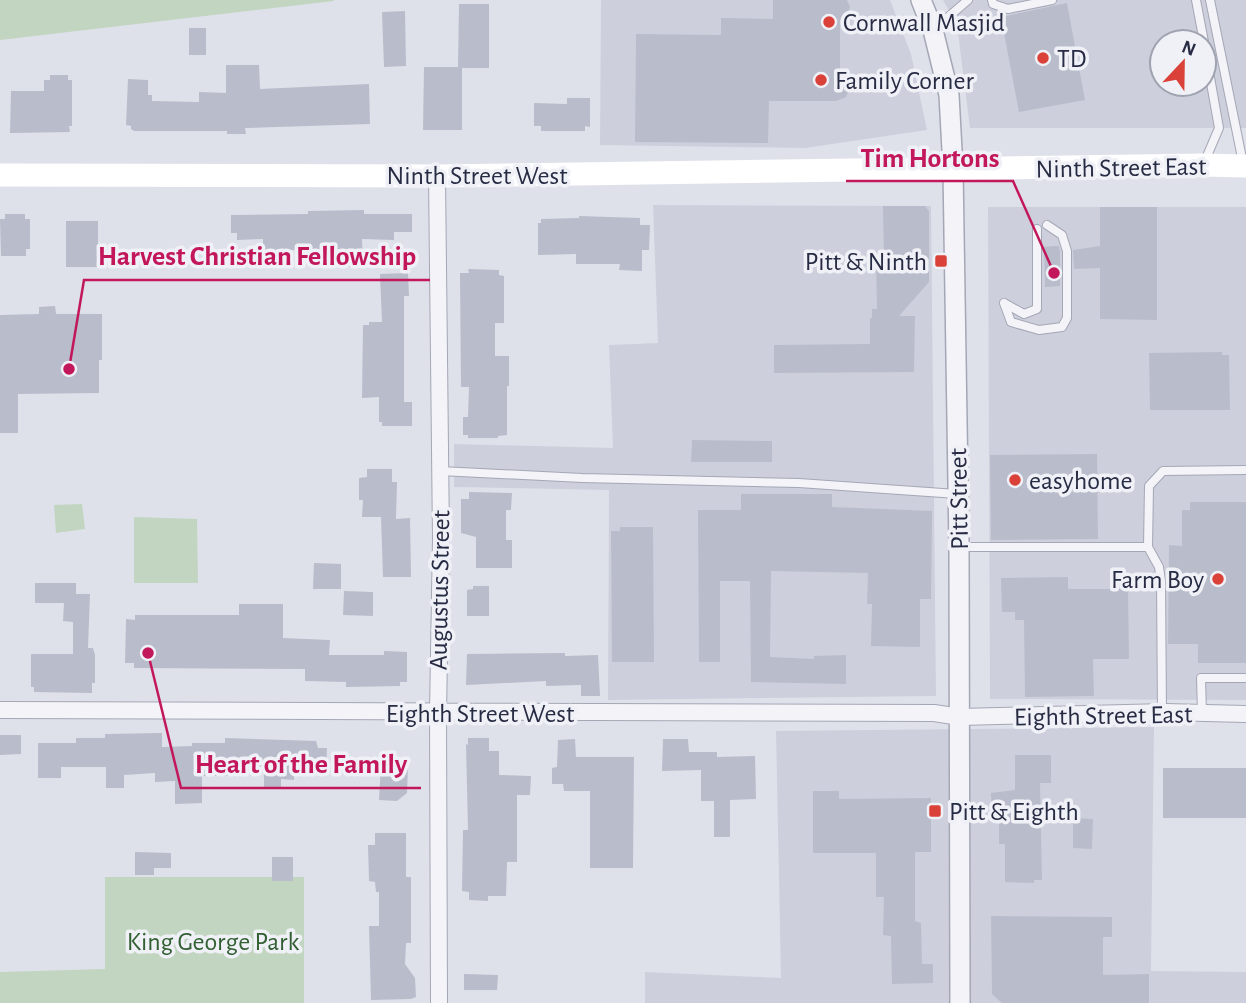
<svg xmlns="http://www.w3.org/2000/svg" width="1246" height="1003" viewBox="0 0 1246 1003" font-family="'Alegreya Sans',sans-serif">
<style>
.built{fill:#cdd0dc;fill-rule:evenodd}
.green{fill:#c1d5c0}
.building{fill:#b9bcca}
.lines{fill:none;stroke-linecap:round;stroke-linejoin:round}
.service-casing{stroke:#a4a7b5;stroke-width:10}
.minor-casing{stroke:#a4a7b5;stroke-width:18}
.tertiary-casing{stroke:#a4a7b5;stroke-width:22}
.service{stroke:#f3f3f8;stroke-width:8}
.minor{stroke:#f3f3f8;stroke-width:16}
.tertiary{stroke:#f3f3f8;stroke-width:19}
.secondary{stroke:#fff;stroke-width:23}
.poi-dot{fill:#da4139;stroke:#eff1f7;stroke-width:2.5}
.labels{text-anchor:middle;stroke-width:7;stroke-linejoin:round;paint-order:stroke}
.poi-label{font-size:26px;fill:#272b43;stroke:#eff1f7;text-anchor:start}
.street-label{font-size:26px;fill:#272b43;stroke:#eff1f7}
.park-label{font-size:26px;fill:#336033;stroke:#eff1f7}
.leader{fill:none;stroke:#c2185b;stroke-width:2.5}
.callout-dot{fill:#c2185b;stroke:#eff1f7;stroke-width:2.5}
.callout-label{font-size:28px;text-anchor:middle;font-weight:bold;fill:#c2185b;stroke:#eff1f7;stroke-width:7;stroke-linejoin:round;paint-order:stroke}
</style>
<rect width="100%" height="100%" fill="#dfe1ea"/>
<!-- built -->
<path class="built" d="M601,0H890L911,54L927,130L805,148L600,145Z
M943,0H1246V128H970L957,25ZM1162,42H1204V84H1162Z
M653,205L931,206L936,696L608,700L609,490L454,487V444L613,448L609,345L658,343Z
M988,207H1246V700L990,699Z
M1154,727L1151,971L1246,972V1003H645V972L781,978L776,731Z"/>
<!-- green -->
<path class="green" d="M0,0H334V1L0,40Z
M82,504L85,529L56,533L54,505Z
M134,517L197,519L198,583H134Z
M105,877H304V1003H0V972L105,969Z"/>
<!-- building -->
<path class="building" d="M773,0H847L850,7L846,17L840,20V75L846,77L850,87L846,97L836,101H769L768,143L635,142L636,34L721,35V18L773,19Z
M1067,3L1085,100L1019,112L1001,17Z
M459,4H489V68H462V130H423L424,67H458Z
M405,11L406,66L384,67L382,12Z
M189,28H206V55H189Z
M226,65H259L260,89L369,84L370,124L245,128L246,134H227V131H134L131,129V126L126,125L128,79L148,80V95H152V101L199,102V92L226,93Z
M50,75H68V80H72V126H69L70,132L10,133L11,91H44V80H50Z
M567,98H590V127L585,126V131H541V126H534V103L567,104Z
M883,206H925L929,211V282L899,316H915L914,372L774,373V345L870,344V318H872V309H877L876,257H884Z
M1100,207H1157V320L1100,319V268L1074,269L1073,250L1100,246Z
M364,210V214H412V232H394V240L362,239L363,267H345V249L284,250V258H267V250H263V239L237,240V233H231V215L308,214V211Z
M5,214H25V219H30V249H26V256H1L0,219H5Z
M579,216L640,218V225H650L649,250H642V271L619,270L620,264H576V254L538,255V223H541V219L579,218Z
M66,221H98V267H66Z
M1054,246H1059L1060,252V286L1045,287L1044,247Z
M468,269L499,270V275L504,276V323H495V356H509V386H507V435L498,436V438H468V435H463V417H468L469,387H461L460,273H469Z
M408,273L409,296H404V402H412V426H382V422H379V397L362,398L363,325H369V322H382L380,274Z
M55,306L56,314H102V360H99V393L18,394V433H0V315L39,314V307Z
M1222,352V355H1229L1230,410H1150L1149,353Z
M692,440L772,441V462H691Z
M1097,454L1098,539L991,540L990,455Z
M367,469H392V482H397L396,519L410,518L411,577H383L381,517H362L363,500H359V478L367,477Z
M469,492L512,493L511,510H506V540H512V568H476V537L461,533V499H469Z
M741,494H832V507L932,511L931,599H920V647L871,646L872,604H867L868,573L771,571L770,657L814,659V656L846,655V684L751,682L750,581H720V662H699L698,510H741Z
M1190,502H1246V663H1198V644H1168L1169,545L1182,546V510H1190Z
M620,527H653L654,662H612L611,531H620Z
M314,563L341,564V589H313Z
M1068,577V589H1128L1129,659H1093L1094,696L1025,697L1024,620H1015V612H1002L1001,578Z
M35,583H76V594H90L88,648H93L95,655V683H92V693L34,692V687H31V654H73V622L63,621L64,603H35Z
M473,586H489V616H467V590L473,589Z
M344,591L373,592V616L343,615Z
M239,604H283V638L330,640L329,655H384V651L407,652V682H400V686L346,687V682L305,681V669L134,668V663H125L126,619L135,620V615H239Z
M565,653V656L598,655L600,696H581V685L546,686V681L466,685L467,654Z
M162,733V747L192,746V743H225V738L316,741L318,748H327L326,769H294V780L281,779V788H264V773L233,772V776H202V803L175,804V781L155,782V773L124,775V788H106V767H61V778H38V743H76V738H105V734Z
M0,735H21V754L0,755Z
M468,738H489V751H499V775L531,776L530,795H517V862H507L506,896H488V901L469,900V892L462,891L463,830H468L466,744L468,745Z
M575,739L576,757H634L633,868H590V791H564L563,784H552V768L557,767L558,740Z
M663,739H688L689,752H717V757L755,756L756,799L730,800V837H714V801H701V770L662,771Z
M1015,755H1051V783H1040L1042,880H1034V883L1005,882V844H999V817H992L991,793L1015,790Z
M381,764L408,766L407,793L397,801L379,800Z
M1163,768H1246V818H1163Z
M813,791H839V799L931,798V852H915V921L921,923L922,964H933V983L892,984L891,936L883,935L884,897H876V853H813Z
M1073,818L1093,819L1092,849L1073,848Z
M375,833H406V877H411V943H406L405,964L415,978L416,997L411,999L371,1000L369,926H379V892H376L375,882L369,881L368,845H375Z
M135,852L171,853V868H154V875H135Z
M272,857H293V881H272Z
M991,916L1112,917V937H1103V975L1149,974V1003H1002L992,994Z
M464,974L498,975L497,990H464Z"/>
<g class="lines">
<defs>
<path id="service" d="M992,0L993,4L1008,9L1052,0
M1196,0L1204,42
M1210,0L1243,163
M933,30L968,0
M1204,44L1219,128L1204,163
M1004,303L1011,322L1039,330L1062,327L1067,318V251L1062,235L1047,225
M1004,303L1024,314L1037,309V229
M440,471L582,478L799,483L957,494
M959,547H1148L1149,486L1163,471L1246,470
M1148,547L1159,567L1161,581L1162,713
M1202,713L1201,678H1246"/>
<path id="minor" d="M437,176L441,539L438,713L439,1003
M0,710L934,713L960,717L1166,712L1246,714"/>
<path id="tertiary" d="M921,0L933,30L949,95L953,169L959,547L960,1003"/>
</defs>
<!-- service casing -->
<use href="#service" class="service-casing"/>
<!-- minor casing -->
<use href="#minor" class="minor-casing"/>
<!-- tertiary casing -->
<use href="#tertiary" class="tertiary-casing"/>
<!-- service -->
<use href="#service" class="service"/>
<!-- minor -->
<use href="#minor" class="minor"/>
<!-- tertiary -->
<use href="#tertiary" class="tertiary"/>
<!-- secondary -->
<path class="secondary" d="M0,175L437,176L1203,165L1246,166"/>
</g>
<!-- markers -->
<g class="poi-dot">
<circle cx="829" cy="22" r="7"/>
<circle cx="1043" cy="58" r="7"/>
<circle cx="821" cy="80" r="7"/>
<rect x="934" y="254" width="14" height="14" rx="3.5"/>
<circle cx="1015" cy="480" r="7"/>
<circle cx="1218" cy="579" r="7"/>
<rect x="928" y="804" width="14" height="14" rx="3.5"/>
</g>
<g class="labels">
<!-- poi labels -->
<g class="poi-label">
<text x="843" y="31">Cornwall Masjid</text>
<text x="1057" y="67">TD</text>
<text x="835" y="89">Family Corner</text>
<text x="927" y="270" text-anchor="end">Pitt &amp; Ninth</text>
<text x="1029" y="489">easyhome</text>
<text x="1204" y="588" text-anchor="end">Farm Boy</text>
<text x="949" y="820">Pitt &amp; Eighth</text>
</g>
<!-- street labels -->
<g class="street-label">
<text transform="translate(1121 167) rotate(-1)" y="9">Ninth Street East</text>
<text x="477" y="184">Ninth Street West</text>
<text transform="translate(958 499) rotate(-91)" y="9">Pitt Street</text>
<text transform="translate(439 590) rotate(-89)" y="9">Augustus Street</text>
<text x="480" y="722">Eighth Street West</text>
<text transform="translate(1103 715) rotate(-1)" y="9">Eighth Street East</text>
</g>
<!-- park labels -->
<g class="park-label">
<text x="213" y="950">King George Park</text>
</g>
</g>
<!-- callouts -->
<path class="leader" d="M1054 273L1013 181H846M69 369L84 280H430M148 653L181 788H421"/>
<g class="callout-dot">
<circle cx="1054" cy="273" r="7"/>
<circle cx="69" cy="369" r="7"/>
<circle cx="148" cy="653" r="7"/>
</g>
<g class="callout-label">
<text x="930" y="167">Tim Hortons</text>
<text x="257" y="265">Harvest Christian Fellowship</text>
<text x="301" y="773">Heart of the Family</text>
</g>
<!-- north arrow -->
<g transform="translate(1183 63) rotate(22)"><circle r="33" fill="#eff1f7" stroke="#9fa2af" stroke-width="2"/>
<path d="M0-5L12 26L0 18L-12 26Z" fill="#da4139"/>
<text y="-10" font-size="19" font-weight="bold" text-anchor="middle" fill="#272b43">N</text>
</g>
</svg>
